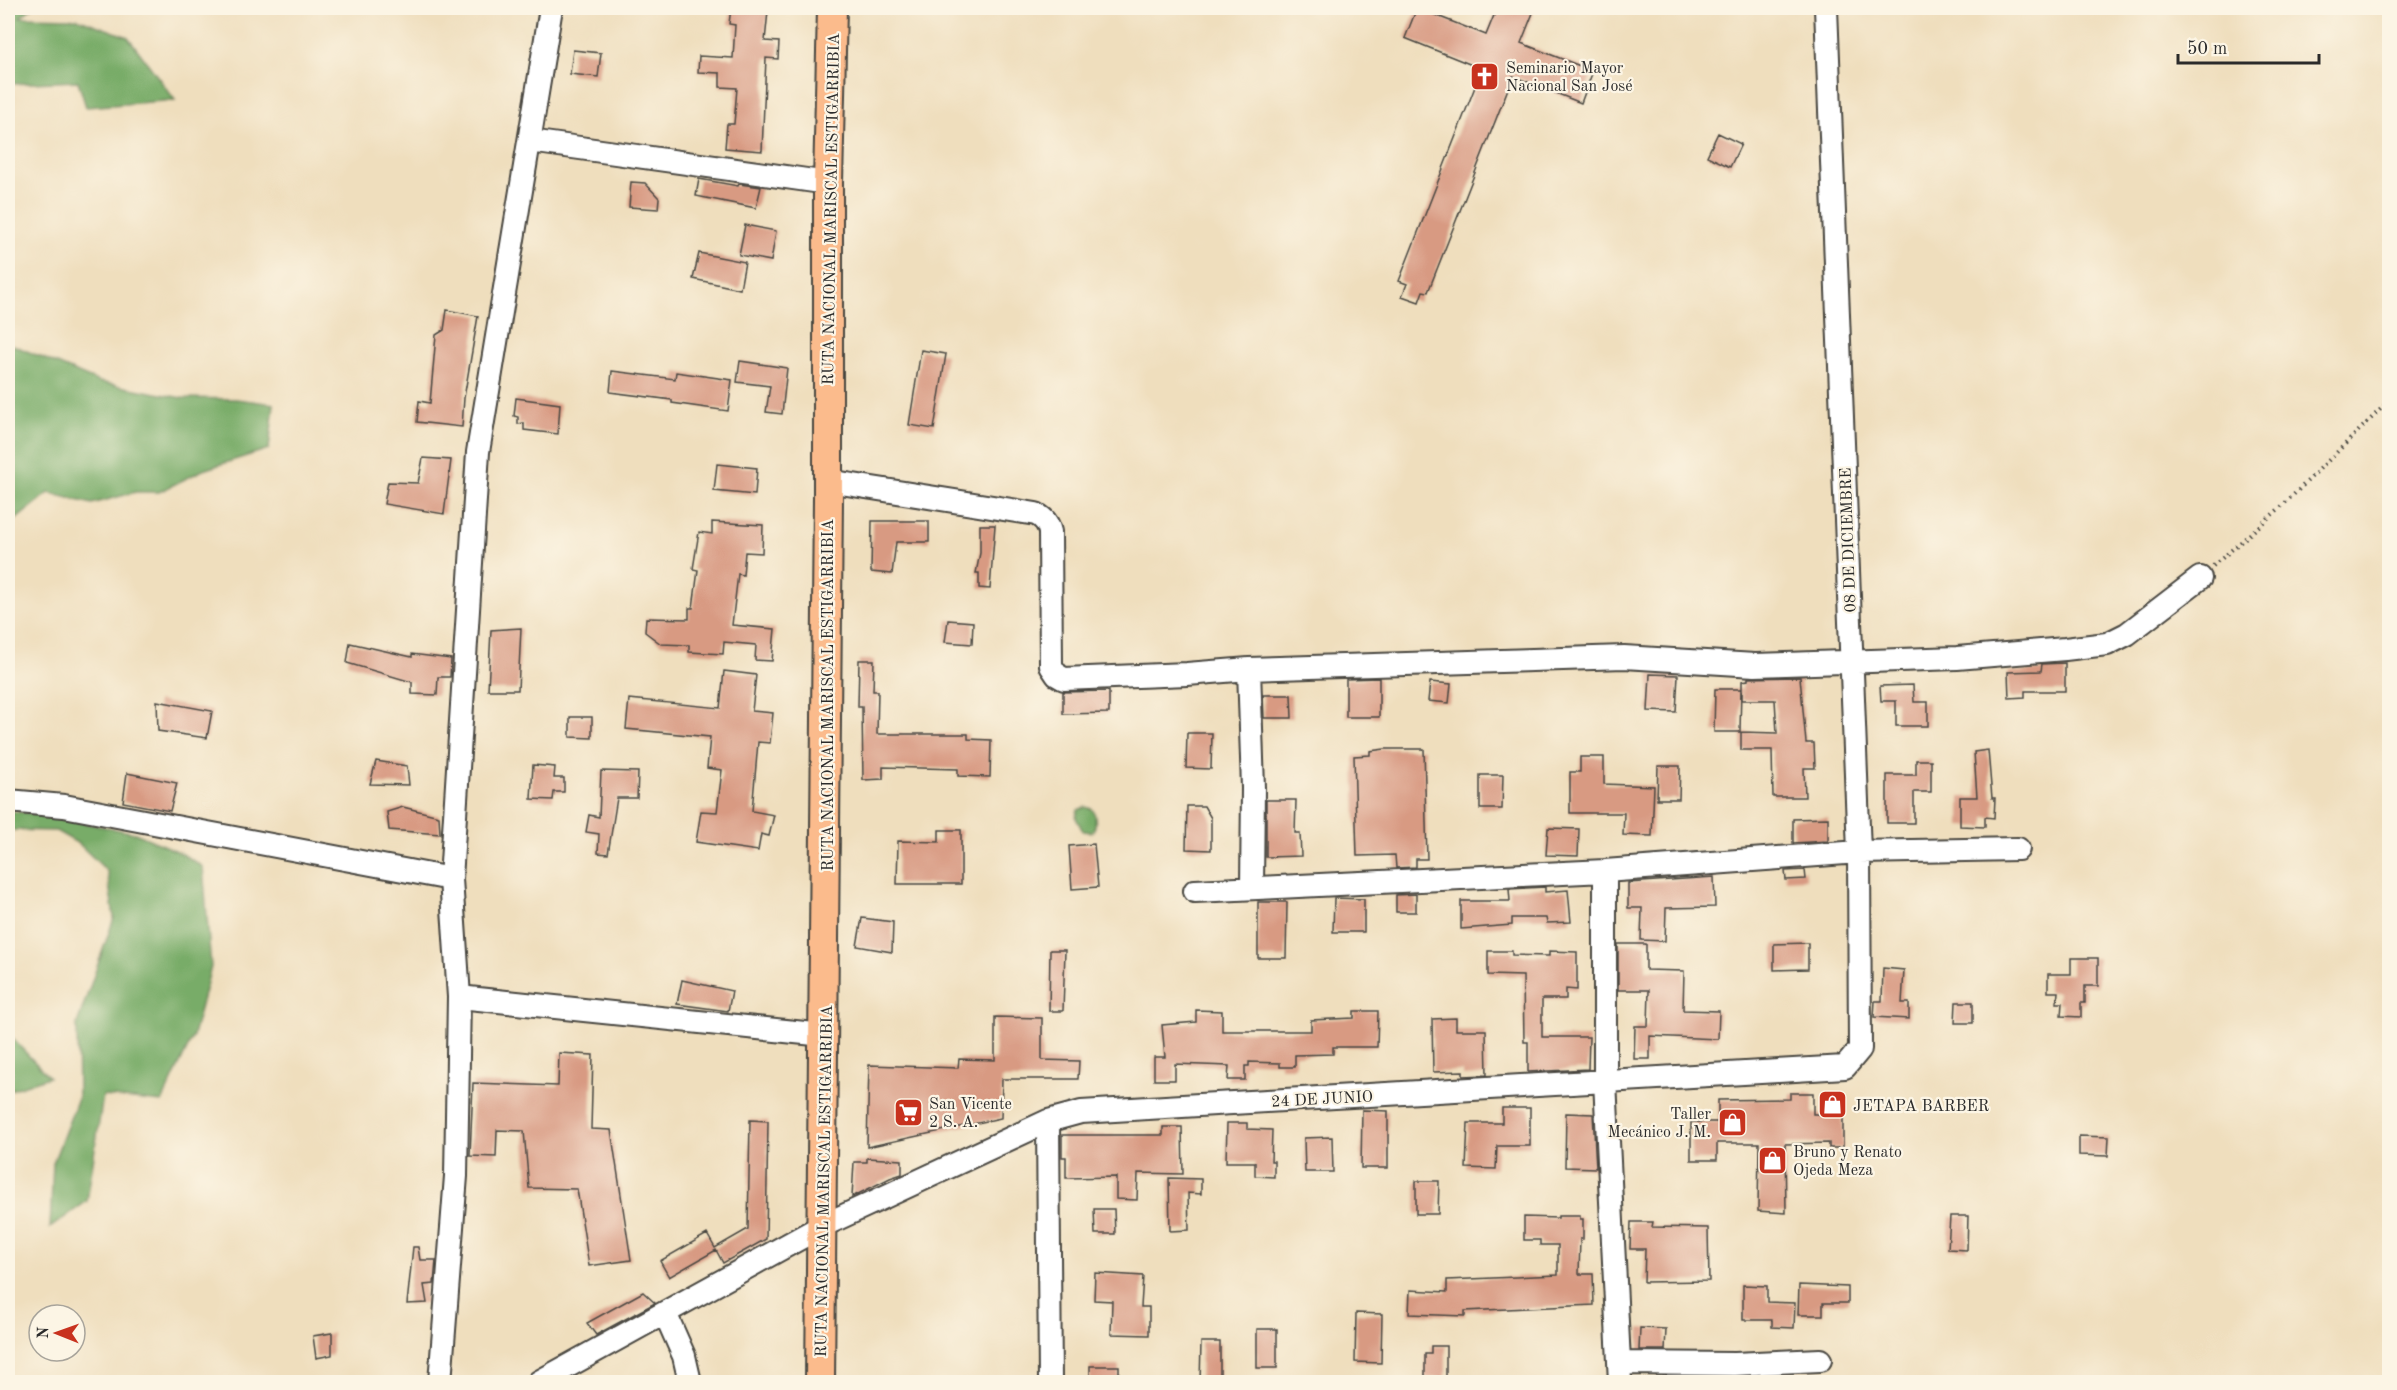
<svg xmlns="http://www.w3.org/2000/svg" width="2397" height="1390" viewBox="0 0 2397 1390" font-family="'Old Standard TT',serif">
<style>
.forest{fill:#78ac68;stroke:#526c4a;stroke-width:1.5}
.building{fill:#d89a82}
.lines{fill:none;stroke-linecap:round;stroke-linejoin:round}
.minor-casing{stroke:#484641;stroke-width:26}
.major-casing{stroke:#484641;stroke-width:32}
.path{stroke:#484641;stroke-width:4;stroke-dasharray:1.5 4.5;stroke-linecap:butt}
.minor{stroke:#fff;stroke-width:22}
.major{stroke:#fbbb8c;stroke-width:28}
.labels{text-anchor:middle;stroke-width:4.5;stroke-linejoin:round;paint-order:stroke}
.poi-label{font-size:16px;fill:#2b2b2b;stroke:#fcf5e5;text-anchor:start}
.street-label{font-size:16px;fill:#2b2b2b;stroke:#fcf5e5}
</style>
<rect width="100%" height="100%" fill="#fcf5e5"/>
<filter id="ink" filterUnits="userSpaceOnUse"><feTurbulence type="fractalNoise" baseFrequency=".0167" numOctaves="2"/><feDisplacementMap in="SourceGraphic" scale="12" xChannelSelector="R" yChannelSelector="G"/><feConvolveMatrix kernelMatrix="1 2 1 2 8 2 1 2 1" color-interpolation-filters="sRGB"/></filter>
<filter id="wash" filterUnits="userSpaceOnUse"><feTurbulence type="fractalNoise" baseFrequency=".008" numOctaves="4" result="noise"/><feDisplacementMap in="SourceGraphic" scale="24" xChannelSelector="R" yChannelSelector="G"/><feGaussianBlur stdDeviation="1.35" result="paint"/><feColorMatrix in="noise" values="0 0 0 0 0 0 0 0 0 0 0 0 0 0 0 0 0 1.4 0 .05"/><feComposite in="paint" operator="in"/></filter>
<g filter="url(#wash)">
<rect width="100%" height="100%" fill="#efdebd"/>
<!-- forest -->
<path class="forest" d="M8,8H32L20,17L77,18L128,37L175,100L86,107L78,81L8,84Z
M13,345L99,382L182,398L236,399L274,404L269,449L203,470L159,492H136L92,504L49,493L8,526V346Z
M1085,807L1092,809C1096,815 1097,826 1092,832L1083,831L1076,818L1078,810Z
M8,811L39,814L135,833L181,853L203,867L211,967L193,1036L162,1102L103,1096L87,1201L50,1228L53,1163L78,1098L77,1024L114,918L107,871L79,844L56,831L8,830Z
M8,1034L49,1077L8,1091Z"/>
<g id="blocks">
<!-- building -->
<path class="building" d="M731,8L768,11L765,41L779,42L778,59L766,58L762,151L725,148L727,124H734L737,88L720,87V73L698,72L699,56L733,58L735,25L729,24Z
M1417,8L1486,35L1497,8H1535L1521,43L1593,71L1581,103L1513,76L1428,292L1423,291L1419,302L1402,296L1407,284L1399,281L1482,69L1405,38Z
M573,50L601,53L598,77L570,74Z
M1718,133L1741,144L1730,167L1707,156Z
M699,179L738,186L739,184L761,187L756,208L696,196Z
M631,182L645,183L659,198L658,209L629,207Z
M745,225L776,231L771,261L739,255Z
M699,253L745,262L740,289L693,279Z
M447,310L478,316L464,398L462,427L417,422L419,401L430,403L436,335L444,330Z
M921,350L946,354L934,429L909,425Z
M740,361L787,368L782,414L766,412L770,386L737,382Z
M612,371L675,379L676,372L732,380L728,411L672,403V400L610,392Z
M516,398L560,404L558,434L524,430V423L518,424V417L514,416Z
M423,458L451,460L444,514L384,504L388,482L418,483Z
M717,464L757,468L755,495L714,491Z
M872,521H929V542H896L892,574L871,572Z
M712,522L763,525L762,553L745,552L743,575L738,574L732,625L775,629L772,661L755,660L756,645L724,642L723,654L689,652V645L661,644L645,632L646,618L689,619V608H693L698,570L693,569L699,532L712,534Z
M980,525H995L990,589L979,588V573H976L980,553Z
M948,620L973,622L972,644L945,642Z
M521,628L518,690H488L491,630Z
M350,643L412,657V654L451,659L450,677H438L437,695L412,694V682L347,663Z
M859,660H874L873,691H878L877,734H968V739L991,740L990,777L958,776V769L883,767V779L863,780L862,707H858Z
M2065,663V691H2025V697L2009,698L2008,672L2041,671L2042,664Z
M724,671L756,675L752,711L773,713L770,743L758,742L752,811L774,815L769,836L761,834L758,851L696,842L701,811L717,812L722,770L707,768L710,737L626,729L629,699L720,708Z
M1650,674L1678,675L1676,712L1648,711Z
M1800,677L1806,743H1814L1815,768H1804L1805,797H1773L1772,750H1741V732L1777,733L1775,700H1742V681L1748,680V678Z
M1379,678V717H1346V679Z
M1430,682L1451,684L1449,703L1428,701Z
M1913,685L1914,702H1928V726H1896V701H1881L1880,686Z
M1715,689H1741L1740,732H1714Z
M1109,691V713L1063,714V692Z
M1263,695H1291L1292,718H1264Z
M157,701L212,711L207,738L158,731Z
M570,717H592V738L570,737Z
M1187,733H1212L1211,769L1186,768Z
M1385,749H1424L1427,859H1416V867L1396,868L1395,855L1357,856L1354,756L1370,755V751Z
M1988,750L1992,798H1995L1994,818L1985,817V827L1960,826V797H1977L1974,752Z
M1580,757H1604V784L1654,786L1652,836L1623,835L1624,813H1570V772H1580Z
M1916,760H1931V792H1914V823H1887V775H1916Z
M376,761L407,766L409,785L370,784Z
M533,765L555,767L554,778H564V792H554L553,800L531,799Z
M1658,766H1680L1679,799H1657Z
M601,771L638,772L637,798H617L608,854L598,853L599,834L586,832L589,815L599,817Z
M127,773L177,783L170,811L123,802Z
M1480,775H1503L1502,809H1480Z
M1266,800H1296L1295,833H1300L1301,856L1266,857Z
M1187,806H1204L1211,818V850L1186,849Z
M403,807L439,816L440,834L389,830L387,812Z
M1828,818V841L1793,843V819Z
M1548,828L1579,829L1578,856L1546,855Z
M939,830H961V884H897L898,841L939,842Z
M1094,844L1098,887L1072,889L1069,846Z
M1805,870L1806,879L1786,880L1785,871Z
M1714,877L1715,907L1666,908L1665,941L1641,940L1642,908H1628V883Z
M1545,887V892L1568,890L1571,922L1547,923L1546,918H1512V925L1461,929V901H1510L1509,889Z
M1416,894V912H1396V895Z
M1334,898L1364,899V932H1333Z
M1258,902H1287L1286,958H1258Z
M862,918L893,922L892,952L857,946Z
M1808,943V969L1774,970V944Z
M1618,944H1646V970L1684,971L1683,1010L1719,1011L1718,1039L1650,1036V1059H1634L1635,1026H1648L1649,990H1618Z
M1050,950H1065L1063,1011H1049Z
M1488,951H1512V955L1549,956V951L1577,952V990L1566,989V999H1542V1037H1589L1588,1069L1528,1072V1042H1524L1523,976L1488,975Z
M2071,958H2098V986H2085V1003H2081V1017L2061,1016L2062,1003H2057L2058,992H2048V974H2071Z
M1883,968L1904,970L1902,1003H1909V1019L1874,1017L1875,1001H1882Z
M682,980L732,991L728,1011L677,1004Z
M1956,1002H1973V1023H1955Z
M1196,1010L1222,1011V1031H1311V1020L1354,1018V1011H1378L1377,1047H1333V1054L1295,1055V1067H1280V1063L1249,1062V1066H1245V1080H1228L1229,1066L1175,1064V1080H1154V1057H1165L1162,1025L1196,1022Z
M995,1017L1042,1018V1060L1079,1061L1078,1079H1002L1001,1118L867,1147L869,1065L958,1068L959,1059L995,1060Z
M1456,1018V1030H1486L1487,1075L1463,1076V1071L1433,1072L1432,1019Z
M559,1053L593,1055L591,1129L611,1130L631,1260L589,1266L577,1189L529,1188L524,1131L497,1130L496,1157L470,1156L473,1083L558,1086Z
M1790,1093H1813V1114H1843V1148H1829V1143L1785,1144L1786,1213L1758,1211L1759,1143H1717V1160H1691V1122H1718V1100L1790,1099Z
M1502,1108H1530V1146H1497L1496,1169L1466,1168L1468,1123H1502Z
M1362,1110L1388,1111V1168H1361Z
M1566,1113L1593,1114L1596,1168L1565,1167Z
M750,1120L768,1121L766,1239L723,1263L716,1250L669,1277L660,1261L707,1234L715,1248L748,1229Z
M1227,1123H1247V1129L1272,1130L1271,1161H1274V1177L1255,1176V1162H1226Z
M1163,1127H1182L1183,1174L1138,1173L1137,1200L1116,1199V1177L1066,1178V1157H1062V1135H1163Z
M2079,1136L2109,1137L2108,1156L2079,1155Z
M1332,1137L1333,1172H1305L1304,1138Z
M867,1158L902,1160V1174L890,1178L852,1197L854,1162H867Z
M1169,1178L1201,1179V1194L1188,1193L1189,1230L1170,1231Z
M1416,1181H1439L1438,1214H1416Z
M1094,1209H1114L1115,1234H1095Z
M1558,1216H1580V1219H1583V1239H1580L1579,1274H1593L1594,1305L1465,1311V1316L1409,1314L1410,1290L1447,1292V1280L1558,1275V1245H1540V1240H1524V1217L1558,1218Z
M1950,1216H1968L1967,1250L1948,1249Z
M1631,1222H1653L1652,1227L1708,1228L1709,1281L1644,1282L1645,1249H1630Z
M413,1247H418L420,1260H436L434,1284L424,1285L427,1303L407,1304Z
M1095,1273L1143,1276L1141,1307H1149V1335L1111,1334L1112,1301L1094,1300Z
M1743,1285L1767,1286V1302L1795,1303L1794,1328L1772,1327V1320H1743Z
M1799,1285L1848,1287V1303H1823V1315H1798Z
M643,1292L655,1303L596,1335L587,1323Z
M1356,1313L1382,1314L1381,1363L1355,1362Z
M1640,1328L1666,1329L1665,1350H1639Z
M1257,1329H1277V1368H1257Z
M332,1333V1355L316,1358L313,1336Z
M1201,1342H1220V1383H1200Z
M1431,1346H1446V1378H1425V1354H1431Z
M1090,1366H1119V1383H1090Z"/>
</g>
</g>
<g filter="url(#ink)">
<use href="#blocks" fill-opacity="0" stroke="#484641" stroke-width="1.5"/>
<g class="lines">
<defs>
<path id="minor" d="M530,141L828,183
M828,481L1036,514C1044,518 1048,523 1050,532L1051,666L1057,675L1064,679L1187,674L1249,669L1624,657L1755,665L1957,658L2065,649L2107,644L2127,634L2200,578
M1249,669L1253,788L1252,887
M8,801L64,806L451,879
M1605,871V1081L1620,1382
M1195,891L1605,871L1859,852L2018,849
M459,997L824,1035
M1048,1121L1050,1382
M665,1313L684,1356L690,1382
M1620,1363L1735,1364L1820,1360
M440,1382L456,1176L459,997L451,879L478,452L551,8
M539,1382L822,1226L1048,1121L1081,1112L1845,1067L1860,1049L1859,852L1826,8"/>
<path id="major" d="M820,1382L828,498V183L832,8"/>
</defs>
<!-- minor casing -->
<use href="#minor" class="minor-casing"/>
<!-- major casing -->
<use href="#major" class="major-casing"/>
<!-- path -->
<path class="path" d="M2213,566L2281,507L2390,400"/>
<!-- minor -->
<use href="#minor" class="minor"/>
<!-- major -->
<use href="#major" class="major"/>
</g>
</g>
<!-- icons -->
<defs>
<symbol id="church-square" viewBox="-11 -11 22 22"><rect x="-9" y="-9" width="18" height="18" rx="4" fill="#c8321e" stroke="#fcf5e5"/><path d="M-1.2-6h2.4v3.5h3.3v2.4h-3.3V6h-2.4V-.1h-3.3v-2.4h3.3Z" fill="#fff"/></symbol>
<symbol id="shop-square" viewBox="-11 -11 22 22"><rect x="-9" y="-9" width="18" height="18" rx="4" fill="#c8321e" stroke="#fcf5e5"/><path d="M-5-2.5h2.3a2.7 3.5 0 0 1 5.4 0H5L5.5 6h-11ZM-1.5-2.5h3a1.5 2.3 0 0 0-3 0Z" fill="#fff"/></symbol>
<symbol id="supermarket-square" viewBox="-11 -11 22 22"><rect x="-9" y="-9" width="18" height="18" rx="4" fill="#c8321e" stroke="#fcf5e5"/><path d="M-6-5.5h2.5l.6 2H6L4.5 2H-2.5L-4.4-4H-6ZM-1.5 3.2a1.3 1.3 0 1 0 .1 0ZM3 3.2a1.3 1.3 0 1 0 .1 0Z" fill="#fff"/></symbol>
</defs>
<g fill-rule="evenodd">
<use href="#church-square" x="1468" y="60" width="33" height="33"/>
<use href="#shop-square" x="1816" y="1088" width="33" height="33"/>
<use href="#supermarket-square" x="892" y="1096" width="33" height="33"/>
<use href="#shop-square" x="1716" y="1106" width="33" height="33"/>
<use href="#shop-square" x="1756" y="1144" width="33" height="33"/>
</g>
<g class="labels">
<!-- poi labels -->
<g class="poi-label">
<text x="1506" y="73">Seminario Mayor<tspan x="1506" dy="18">Nacional San José</tspan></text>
<text x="929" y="1109">San Vicente<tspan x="929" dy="18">2 S. A.</tspan></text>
<text x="1853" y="1111">JETAPA BARBER</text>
<text x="1711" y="1119" text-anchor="end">Taller<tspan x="1711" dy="18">Mecánico J. M.</tspan></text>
<text x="1793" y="1157">Bruno y Renato<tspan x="1793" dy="18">Ojeda Meza</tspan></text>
</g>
<!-- street labels -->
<g class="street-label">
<text transform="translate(830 209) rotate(-89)" y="6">RUTA NACIONAL MARISCAL ESTIGARRIBIA</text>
<text transform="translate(1847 540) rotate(-92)" y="6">08 DE DICIEMBRE</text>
<text transform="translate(827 695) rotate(-90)" y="6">RUTA NACIONAL MARISCAL ESTIGARRIBIA</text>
<text transform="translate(1322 1098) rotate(-3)" y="6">24 DE JUNIO</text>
<text transform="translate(823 1181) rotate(-89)" y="6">RUTA NACIONAL MARISCAL ESTIGARRIBIA</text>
</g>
</g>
<!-- margin -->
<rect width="2397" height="1390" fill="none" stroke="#fcf5e5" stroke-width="30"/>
<!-- north arrow -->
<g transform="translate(57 1333) rotate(271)"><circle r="28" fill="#fcf5e5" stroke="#a8a49b" stroke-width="1.5"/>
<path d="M0-4.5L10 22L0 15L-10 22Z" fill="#c8321e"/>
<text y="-9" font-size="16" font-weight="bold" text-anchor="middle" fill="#2b2b2b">N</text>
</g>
<!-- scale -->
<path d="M2178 54v9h141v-9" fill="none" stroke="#2b2b2b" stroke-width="3"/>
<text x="2187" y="54" font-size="18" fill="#2b2b2b" stroke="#fcf5e5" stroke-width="4.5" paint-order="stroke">50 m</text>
</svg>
